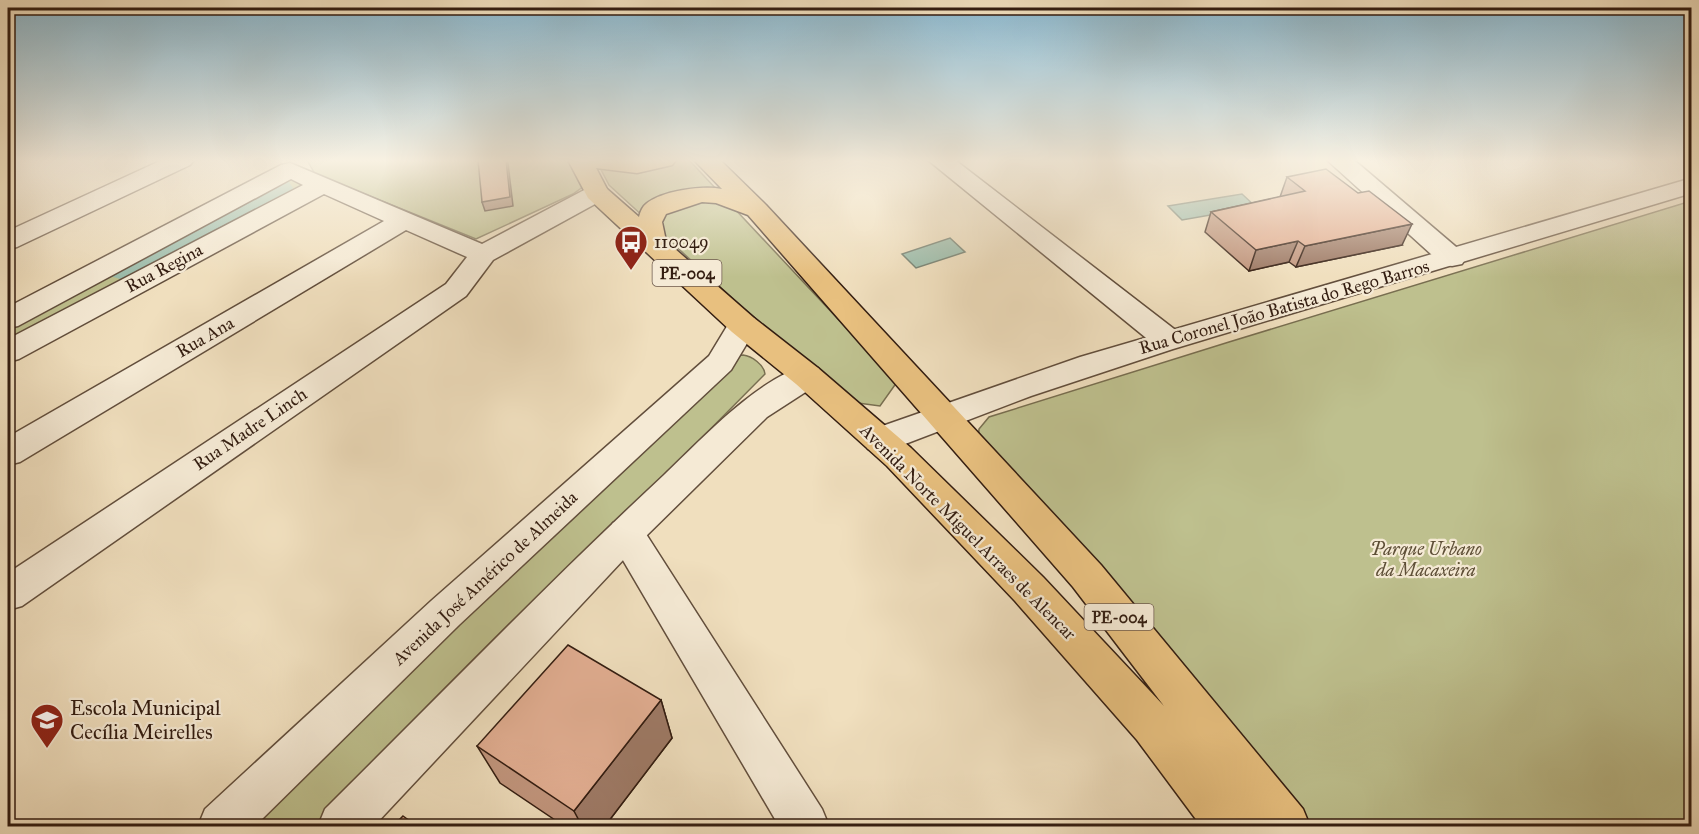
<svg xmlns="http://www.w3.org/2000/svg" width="1699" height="834" viewBox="0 0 1699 834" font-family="'IM FELL Great Primer',serif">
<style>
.green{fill:#bec08e;stroke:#786e50;stroke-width:1.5}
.water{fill:#9bbdac;stroke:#717d6e;stroke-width:1.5}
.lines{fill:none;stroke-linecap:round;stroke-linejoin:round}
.canal{fill:#9bbdac;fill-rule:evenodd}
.minor-casing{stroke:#624e3c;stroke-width:3}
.tertiary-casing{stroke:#624e3c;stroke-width:3}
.primary-casing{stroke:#331d11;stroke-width:3}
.minor{fill:#f5ead5;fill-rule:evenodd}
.tertiary{fill:#f5ead5;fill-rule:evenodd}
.primary{fill:#e8c07f;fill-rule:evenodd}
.wall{fill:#c2967e;stroke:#331d11;stroke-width:1.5}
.shaded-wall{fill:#9e7a66;stroke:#331d11;stroke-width:1.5}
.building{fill:#e2ae92;stroke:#331d11;stroke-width:1.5}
.labels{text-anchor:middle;stroke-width:4.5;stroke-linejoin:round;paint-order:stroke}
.shield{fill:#f5ead5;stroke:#6d5a4c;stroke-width:1.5}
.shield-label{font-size:16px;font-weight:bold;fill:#331d11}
.poi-label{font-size:18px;fill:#331d11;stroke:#f5ead5;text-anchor:start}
.street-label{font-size:18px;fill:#331d11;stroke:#f5ead5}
.park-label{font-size:18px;font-style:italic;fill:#5d4e36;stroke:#f5ead5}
.near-poi-label{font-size:21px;fill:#331d11;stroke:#f5ead5;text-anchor:start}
</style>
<rect width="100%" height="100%" fill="#f0dfbe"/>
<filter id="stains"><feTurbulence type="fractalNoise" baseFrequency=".00333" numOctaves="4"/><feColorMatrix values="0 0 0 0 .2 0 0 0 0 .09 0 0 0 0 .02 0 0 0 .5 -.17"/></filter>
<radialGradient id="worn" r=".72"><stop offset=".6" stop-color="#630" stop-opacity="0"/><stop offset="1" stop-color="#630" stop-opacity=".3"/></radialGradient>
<!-- green -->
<path class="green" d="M307,160H570L584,186L573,194L476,239L315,174Z
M596,160H689L897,382L880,406L858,403L743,308L609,185Z
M289,173L308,183L8,346V320Z
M1691,201V826H1301L1039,507L978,442L979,429L989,417L1229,342Z
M743,355C752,356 764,365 765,374L317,826H249L737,356Z"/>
<!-- water -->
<path class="water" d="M1242,194L1256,207L1182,220L1168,206Z
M950,238L965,252L916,268L902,254Z"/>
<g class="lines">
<!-- canal -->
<path class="canal" d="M280,180L289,182L293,188L289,194L130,276L120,279L110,276L105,270L110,264L271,182Z"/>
<defs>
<path id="minor" d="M162,160H194L190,165L17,247L8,249V231Z
M928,160H955L1178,332L1182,339L1178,346L1167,349L1156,346Z
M1327,160H1354L1462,252L1466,258L1462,264L1452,266L1442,264Z
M290,163L482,244L588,188L597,185L606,188L610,193L606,198L493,260L466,296L22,606L8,610V573L446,284L467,257L406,230L20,462L8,465V437L384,221L324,194L19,359L8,362V339L303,185L291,179L18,326L8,328V307L281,165Z
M626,518L639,523L822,809L829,826H779L607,533L613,523Z"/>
<path id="tertiary" d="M1692,178V193L1173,349L1031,396L892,449L880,452L868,449L863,440L868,431L1080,357Z
M743,316L754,318L758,325L731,370L459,625L255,826H198L205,809L431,601L709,356L732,318Z
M807,365L818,368L823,376L818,384L767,417L639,543L374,826H318L325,809C438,697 548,583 664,475C702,439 757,379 807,365Z"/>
<path id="primary" d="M568,160H676L672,165L637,173L596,168L607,189L639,217C640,213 642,207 646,204C661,191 702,185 722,189L694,160H720L766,205L1101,565L1303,809L1310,826H1257L1251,819L1254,826H1201L1137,740L1015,601L887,466L796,384L732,332L588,198ZM702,202L716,203L748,215L1073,587L1164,706L1043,577L911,448L818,368L754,318L666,241L662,222L666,214Z"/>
</defs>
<!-- minor casing -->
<use href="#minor" class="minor-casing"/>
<!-- tertiary casing -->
<use href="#tertiary" class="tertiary-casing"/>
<!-- primary casing -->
<use href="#primary" class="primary-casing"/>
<!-- minor -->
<use href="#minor" class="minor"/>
<!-- tertiary -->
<use href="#tertiary" class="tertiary"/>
<!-- primary -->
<use href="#primary" class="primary"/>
</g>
<!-- wall -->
<path class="wall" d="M1287,177L1402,245L1296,267L1289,262L1249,271L1205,232L1211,212L1280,197Z
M661,700L672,738L605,826H564L500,783L477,746Z"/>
<!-- shaded-wall -->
<path class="shaded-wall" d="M506,160H507L508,163L513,206L485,211L482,202Z
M1412,224L1402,245L1296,267L1305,246Z
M1298,241L1289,262L1249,271L1256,250Z
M661,700L672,738L605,826H582L574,811Z"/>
<!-- building -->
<path class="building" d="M478,160H506L510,197L482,202Z
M1326,169L1358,193L1369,191L1412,224L1305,246L1298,241L1256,250L1211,212L1305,191L1287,177Z
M568,645L661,700L574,811L477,746Z
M403,816L417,826H393Z"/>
<!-- sky -->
<linearGradient id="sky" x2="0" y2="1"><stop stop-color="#89b8d0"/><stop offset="0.58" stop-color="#f8f1e2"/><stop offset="1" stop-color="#f8f1e2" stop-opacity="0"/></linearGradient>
<rect width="1699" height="277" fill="url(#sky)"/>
<!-- icons -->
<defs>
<symbol id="bus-pin" viewBox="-11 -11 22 30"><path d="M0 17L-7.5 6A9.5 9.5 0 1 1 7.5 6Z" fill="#8f2418" stroke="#f5ead5"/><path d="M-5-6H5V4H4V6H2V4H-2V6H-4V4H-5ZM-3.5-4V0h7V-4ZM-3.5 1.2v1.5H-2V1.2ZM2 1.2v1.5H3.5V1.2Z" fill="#fff"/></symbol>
<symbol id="school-pin" viewBox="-11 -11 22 30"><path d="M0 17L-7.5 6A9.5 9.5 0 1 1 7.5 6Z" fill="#8f2418" stroke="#f5ead5"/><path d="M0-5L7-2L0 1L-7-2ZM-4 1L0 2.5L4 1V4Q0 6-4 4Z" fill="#fff"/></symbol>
</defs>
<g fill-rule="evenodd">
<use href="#bus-pin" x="612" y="223" width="38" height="52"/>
<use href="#school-pin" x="28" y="701" width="38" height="52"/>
</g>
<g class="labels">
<!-- shield labels -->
<g class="shield">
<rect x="652.5" y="260" width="69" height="26" rx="4.5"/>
<rect x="1084.5" y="604" width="69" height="26" rx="4.5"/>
</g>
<g class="shield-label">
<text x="687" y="279">PE-004</text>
<text x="1119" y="623">PE-004</text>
</g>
<!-- poi labels -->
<g class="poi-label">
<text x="654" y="248">110049</text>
</g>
<!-- street labels -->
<g class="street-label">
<text transform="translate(164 268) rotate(-28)" y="6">Rua Regina</text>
<text transform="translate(1284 307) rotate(-16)" y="6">Rua Coronel João Batista do Rego Barros</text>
<text transform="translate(205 337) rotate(-30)" y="6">Rua Ana</text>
<text transform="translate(250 429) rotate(-34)" y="6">Rua Madre Linch</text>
<text transform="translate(968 532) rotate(45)" y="6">Avenida Norte Miguel Arraes de Alencar</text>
<text transform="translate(485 578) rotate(-43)" y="6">Avenida José Américo de Almeida</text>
</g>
<!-- park labels -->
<g class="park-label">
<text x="1426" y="555">Parque Urbano<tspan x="1426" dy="21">da Macaxeira</tspan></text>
</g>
<!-- near-poi labels -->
<g class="near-poi-label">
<text x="70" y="715">Escola Municipal<tspan x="70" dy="24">Cecília Meirelles</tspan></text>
</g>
</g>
<!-- margin -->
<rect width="1699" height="834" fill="none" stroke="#f0dfbe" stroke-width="30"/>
<rect x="9" y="9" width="1681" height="816" fill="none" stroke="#331d11" stroke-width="3"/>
<rect x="15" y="15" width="1669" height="804" fill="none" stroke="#331d11" stroke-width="1.5"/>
<rect width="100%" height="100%" filter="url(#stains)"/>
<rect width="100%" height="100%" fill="url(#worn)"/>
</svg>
